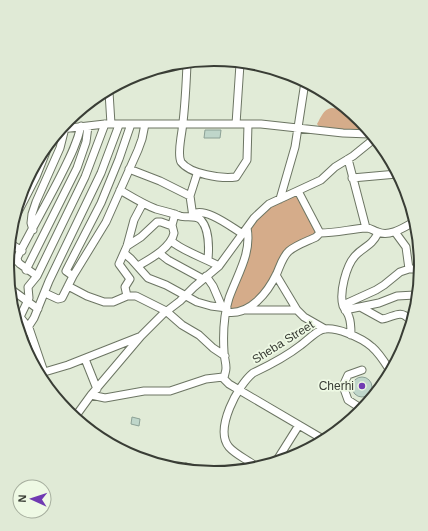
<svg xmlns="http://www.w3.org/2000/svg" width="428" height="531" viewBox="0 0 428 531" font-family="Helvetica,sans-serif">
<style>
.green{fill:#d5ac8a}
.building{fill:#bfd6ca;stroke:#8ca196}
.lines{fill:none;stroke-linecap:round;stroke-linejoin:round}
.minor-casing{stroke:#6c7563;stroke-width:9}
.minor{stroke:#fff;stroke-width:7}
.poi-dot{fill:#703bb2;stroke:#eef9e4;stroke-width:1.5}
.labels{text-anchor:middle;stroke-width:3.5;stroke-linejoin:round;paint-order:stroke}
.street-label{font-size:12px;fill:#393d35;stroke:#eef9e4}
.poi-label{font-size:12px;fill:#393d35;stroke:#eef9e4;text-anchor:end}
.rim{fill:none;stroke:#393d35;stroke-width:2}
</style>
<rect width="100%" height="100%" fill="#e1ebd7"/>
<!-- green -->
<path class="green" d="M331,108L345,109L361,119L367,129L344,130L321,129L317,124C321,117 323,110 331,108Z
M297,194L304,211L315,229L316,234L285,250L272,278L257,298L243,307L230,311V295L244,259L252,221L266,206Z"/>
<!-- building -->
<path class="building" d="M205,130H221L220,138H204Z
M352 387a10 10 0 1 1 20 0a10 10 0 1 1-20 0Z
M132,417L140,419L139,426L131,424Z"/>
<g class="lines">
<defs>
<path id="minor" d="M187,64C186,88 185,113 181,137C180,144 178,156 181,162C190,174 221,179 236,177L247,160L248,124
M109,92L111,124
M236,124L240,64
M61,129L105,124H261L343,133L370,134
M348,159L366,228
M129,169L160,181L190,196
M352,178L397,174
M120,190C132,197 143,204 156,209C164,211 172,213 180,216C186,218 196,215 201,220C209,229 209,248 208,259
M280,199L295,147L305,82
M17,214L36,177L46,152
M193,214C206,207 231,227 243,234
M193,217L190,196L197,174
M247,228C252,253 237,275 229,298C224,314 223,336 224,352C224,357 226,362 226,368C226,372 224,375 224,379L229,384L321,438
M33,230L31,223L32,214L36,202L60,148L65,128
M395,232L406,247L409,269
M320,233C336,233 351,229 366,228C372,228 373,231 378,232C389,237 403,228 412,223
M171,241C183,251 204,258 219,266
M11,244L22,251
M127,246L141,237L157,222H161L172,226
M124,253L131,259L148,278L166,285L197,302L211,306L227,308
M159,253L168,260L203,279
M138,266C150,259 171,248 174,233L172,225L175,214
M26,270L77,168L86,142L88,126
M276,275L297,310L304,317L325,329
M37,276L20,264L18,262L17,258C31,230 47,203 61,175C69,159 77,144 81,126
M73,276L66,271L67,269L101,203L119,159L131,124
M206,276L213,286L222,307
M68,286L87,296L104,302H113L127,296H136L166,311L182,325L199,335L213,348L225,356
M12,290L38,309
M45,293L58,299L62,298L73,276L106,222L138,150L142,139L145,124
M127,296L125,287L130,279L119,264L127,246L134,220L143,203
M343,305L376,290L384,285L400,272L409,269H420
M362,308L382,319C393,318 400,308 410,320
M245,310H297
M345,310L379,303L397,296L415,295
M226,312C250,316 268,292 277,273C280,266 283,256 289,251C296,245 308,241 316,237L320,233L298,191
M351,335C351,329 351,322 349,317C348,313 345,310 343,306C339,293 346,266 355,256C364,246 371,247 378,233
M21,338L34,318L49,281L101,173L119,125
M85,359L97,389
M44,372L29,328L20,317L29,298L28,287L37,276L85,177L105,124
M41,373L68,365L139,337
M91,395L105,398L144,391H170L206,379L223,377
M362,409L348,400L343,386L348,375L362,370
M75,417L91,395L141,336L163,314L180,301L194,287L219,266L254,218L269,204L321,180L335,167L353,156L374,139
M277,460L299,425
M254,465C246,459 235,454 229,447C214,429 238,385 253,373C270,365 287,356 301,345C308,340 314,333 321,330C334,325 362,338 372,347C379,353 384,361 389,369
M186,467L194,469"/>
</defs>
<!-- minor casing -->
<use href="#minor" class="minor-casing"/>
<!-- minor -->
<use href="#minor" class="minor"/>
</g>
<!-- markers -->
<circle class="poi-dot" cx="362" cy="386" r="4"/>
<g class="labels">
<!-- street labels -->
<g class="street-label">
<text transform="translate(283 342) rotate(-32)" y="4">Sheba Street</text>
</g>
<!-- poi labels -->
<g class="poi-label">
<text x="354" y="390">Cherhi</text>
</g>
</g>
<!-- crop -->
<path d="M0 0H428V531H0ZM14 266a200 200 0 1 1 400 0a200 200 0 1 1-400 0Z" fill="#e0ead6" fill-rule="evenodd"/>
<path class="rim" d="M14 266a200 200 0 1 1 400 0a200 200 0 1 1-400 0Z"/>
<!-- north arrow -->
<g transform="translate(32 499) rotate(273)"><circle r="19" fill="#eef9e4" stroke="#a6ae9e"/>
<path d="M0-3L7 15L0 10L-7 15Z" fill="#703bb2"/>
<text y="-6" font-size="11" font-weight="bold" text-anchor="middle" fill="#393d35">N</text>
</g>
</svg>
